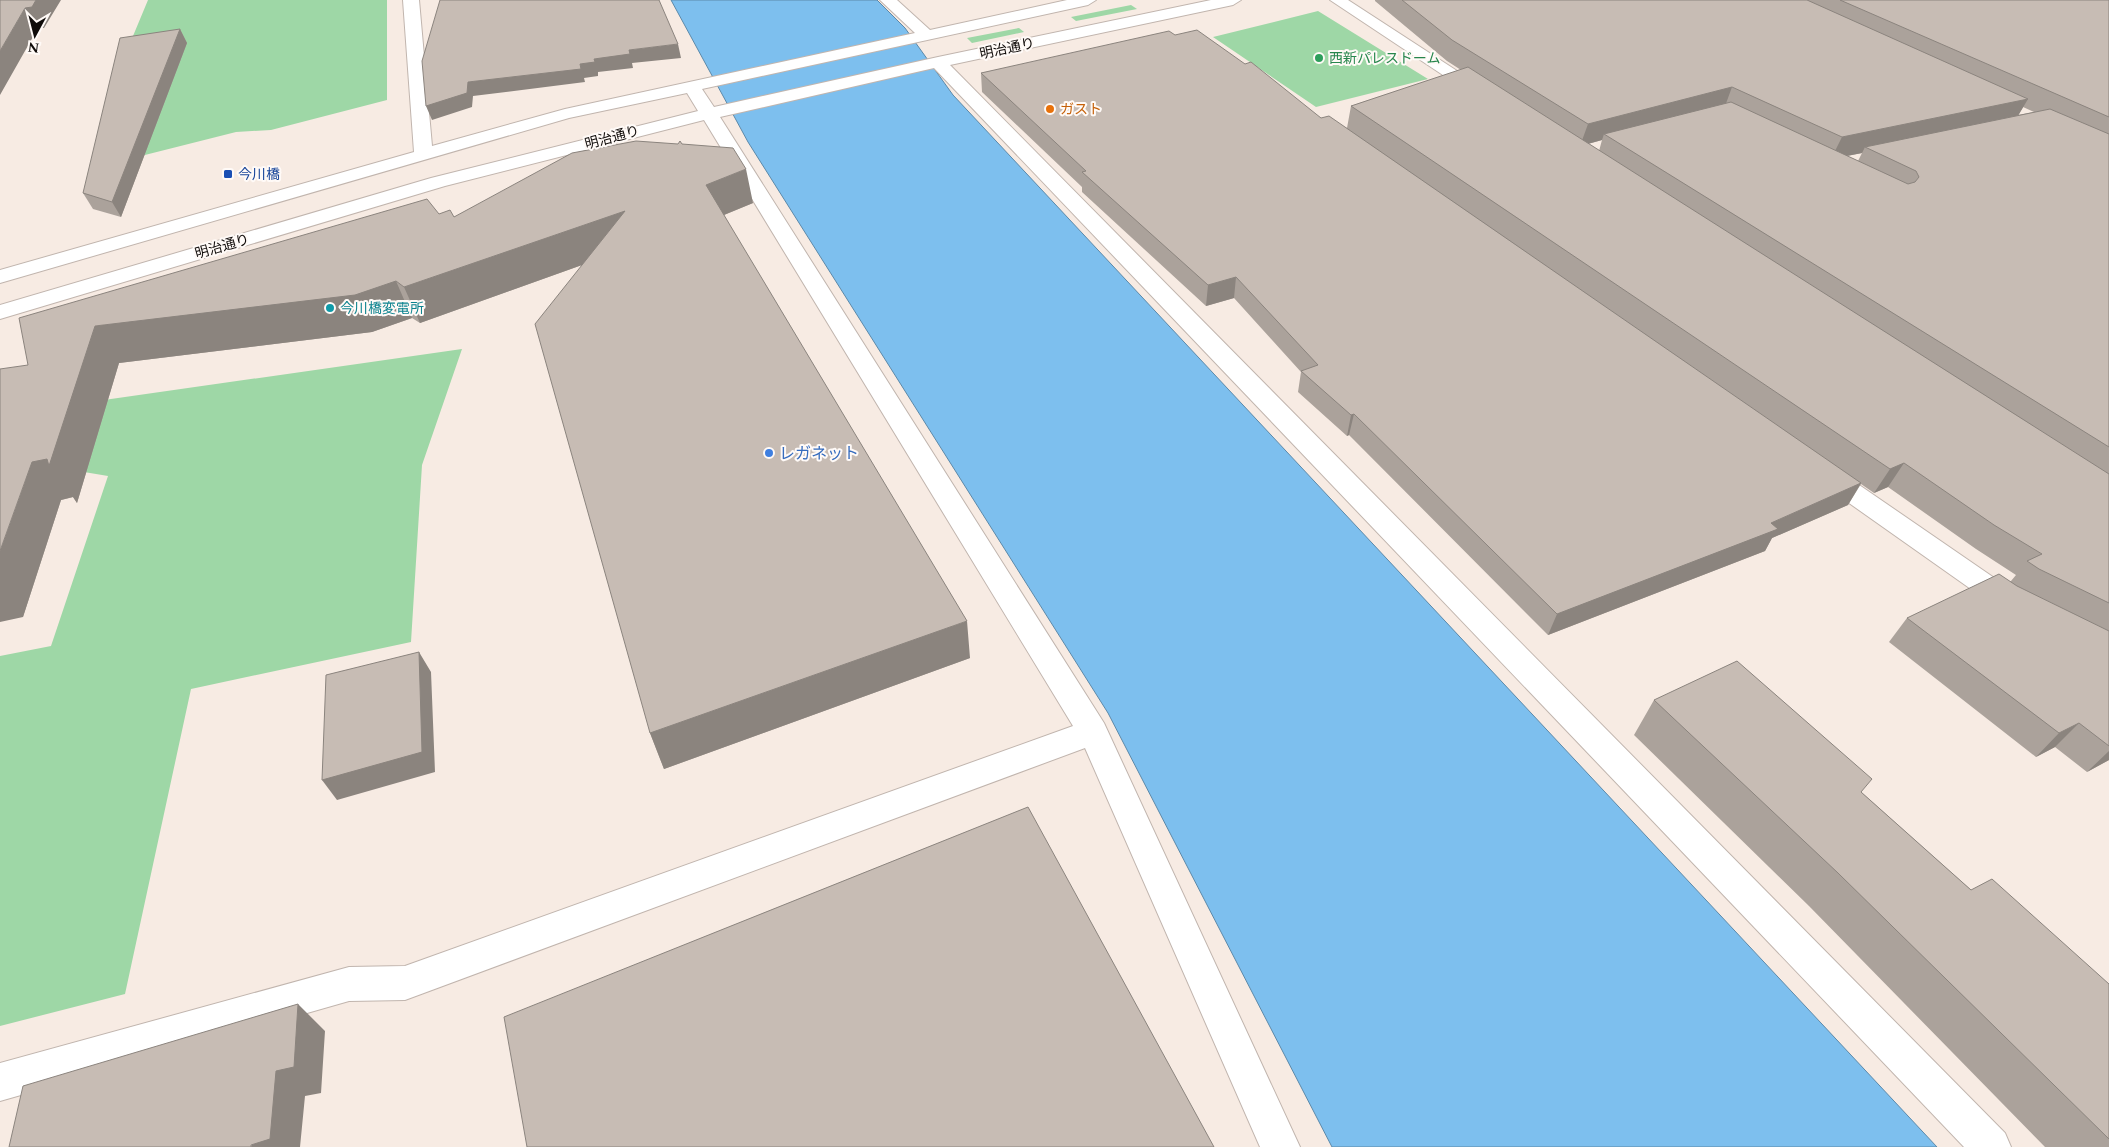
<svg xmlns="http://www.w3.org/2000/svg" width="2109" height="1147" viewBox="0 0 2109 1147" font-family="Spectral,'Noto Sans JP',serif">
<style>
.green{fill:#9ed7a6}
.water{fill:#7dbfee;stroke:#5c89a9}
.lines{fill:none;stroke-linecap:round;stroke-linejoin:round}
.minor-casing{stroke:#c1b5ae;stroke-width:2}
.minor{fill:#fff;fill-rule:evenodd}
.wall{fill:#aba29b;fill-rule:evenodd}
.shaded-wall{fill:#8b847e}
.building{fill:#c7bcb4;stroke:#8b847e}
.leisure-dot{fill:#2e9e5b;stroke:#fffaf7;stroke-width:2}
.food-dot{fill:#e8710a;stroke:#fffaf7;stroke-width:2}
.transit-dot{fill:#1a4fb4;stroke:#fffaf7;stroke-width:2}
.culture-dot{fill:#0f9aa8;stroke:#fffaf7;stroke-width:2}
.shop-dot{fill:#3f7fe0;stroke:#fffaf7;stroke-width:2}
.labels{text-anchor:middle;stroke-width:4;stroke-linejoin:round;paint-order:stroke}
.far-street-label{font-size:14px;fill:#0f0b09;stroke:#fffaf7}
.far-leisure-label{font-size:14px;fill:#27864d;stroke:#fffaf7;text-anchor:start}
.far-food-label{font-size:14px;fill:#c56008;stroke:#fffaf7;text-anchor:start}
.far-transit-label{font-size:14px;fill:#164399;stroke:#fffaf7;text-anchor:start}
.far-culture-label{font-size:14px;fill:#0d838f;stroke:#fffaf7;text-anchor:start}
.shop-label{font-size:16px;fill:#366cbe;stroke:#fffaf7;text-anchor:start}
</style>
<rect width="100%" height="100%" fill="#f7ebe3"/>
<!-- green -->
<path class="green" d="M148,0H387V100L271,130L236,132L129,159L118,72Z
M1131,5L1137,9L1076,21L1071,17Z
M1318,11L1428,79L1316,107L1213,37Z
M1019,28L1024,32L972,43L967,38Z
M462,349L422,465L411,642L191,689L125,994L0,1026V656L51,646L108,476L72,470L97,401Z"/>
<!-- water -->
<path class="water" d="M671,0H877L905,28L953,95L1937,1147H1332L1108,713L748,142Z"/>
<g class="lines">
<defs>
<path id="minor" d="M403,0H419L432,146L565,109L915,33L880,0H897L930,30L1067,0H1096L1088,5L702,89L714,107L938,57L1211,0H1241L1233,5L950,65L2005,1133L2011,1147H1964L934,68L720,117L1104,723L1300,1147H1260L1085,748L405,1000L349,1001L0,1101V1063L349,967L405,966L1073,726L704,120L445,186L0,319V305L431,178L698,111L687,93L569,118L0,283V270L414,152Z
M1330,0H1348L1491,93L1488,97H1476Z
M1824,465L1833,467L2022,597L2026,604L2022,611L2012,614L2002,611L1815,479L1811,473L1815,467Z"/>
</defs>
<!-- minor casing -->
<use href="#minor" class="minor-casing"/>
<!-- minor -->
<use href="#minor" class="minor"/>
</g>
<!-- wall -->
<path class="wall" d="M1375,0H2109V760L2087,772L2055,747L2036,757L1889,642L1907,618L2011,581L2016,575L1976,549L1888,487L1874,493L1861,484L1848,505L1772,538L1765,551L1548,635L1349,435L1347,436L1298,392L1301,372L1234,298L1206,306L1082,192V187L982,92L981,73L1175,35L1321,118L1347,128L1351,106L1461,70L1447,61L1375,1ZM2023,107L2034,112L2018,115ZM1602,140L1599,151L1588,144ZM1862,153L1858,161L1847,156Z
M180,29L187,43L121,217L93,209L83,193Z
M682,144L753,203L724,215L970,658L664,769L650,733L582,265L420,323L412,318L372,332L119,363L77,503L73,497L61,500L23,617L28,365L439,214L454,217Z
M1654,700L1861,792L1971,890L2109,984V1147H2045L1809,906L1634,735Z"/>
<!-- shaded-wall -->
<path class="shaded-wall" d="M36,0H61L44,28H38L0,95V51L25,8Z
M180,29L187,43L121,217L112,202Z
M678,44L681,58L632,63L633,68L598,72V76L584,78L585,82L473,96L472,107L432,120L426,106L468,82L580,64L594,59L629,50Z
M1732,87L1724,109L1604,134L1602,140L1580,146L1588,124Z
M2028,99L2015,121L1865,147L1862,153L1831,159L1842,137Z
M746,169L753,203L714,219L706,185Z
M625,211L635,246L420,323L404,287Z
M1236,277L1234,298L1206,306L1208,285Z
M396,281L412,318L372,332L119,363L77,503L73,497L61,500L23,617L0,622V551L32,462L95,326Z
M1354,414L1349,435L1347,436L1351,415Z
M1904,463L1888,487L1874,493L1890,469Z
M1861,483L1848,505L1772,538L1765,551L1548,635L1557,614L1771,523Z
M967,621L970,658L664,769L650,733Z
M419,652L431,672L435,772L337,800L322,780Z
M2079,723L2055,747L2036,757L2059,733Z
M2109,751V760L2087,772Z
M298,1004L325,1031L321,1093L305,1096L300,1147H251Z"/>
<!-- building -->
<path class="building" d="M0,0H36L32,7L25,8L0,51Z
M440,0H659L678,44L629,50L630,54L594,59L595,62L580,64L581,69L468,82L467,93L426,106L422,61Z
M1402,0H1807L2028,99L1842,137L1732,87L1588,124L1452,40Z
M1840,0H2109V117Z
M180,29L112,202L83,193L120,38Z
M1197,30L1245,64L1251,62L1321,118L1329,116L1861,483L1771,523L1778,529L1557,614L1354,414L1351,415L1301,371L1318,365L1236,277L1208,285L1082,172L1086,171L981,73L1169,31L1175,35Z
M1468,67L2109,474V603L2039,569L2027,561L2042,554L1994,525L1904,463L1890,469L1351,106Z
M1731,102L1908,184L1915,182L1919,177L1916,171L1865,147L2050,109L2109,134V447L1604,134Z
M636,141L678,144L680,141L682,144L733,148L746,169L706,185L967,621L650,733L535,324L625,211L404,287L396,281L355,295L95,326L49,466L47,459L32,462L0,551V369L28,365L19,318L427,199L439,214L450,210L454,217L572,153Z
M1999,574L2017,586L2109,631V746L2079,723L2059,733L1907,618Z
M419,652L422,752L322,780L326,675Z
M1737,661L1872,779L1861,792L1971,890L1992,879L2109,984V1139L1838,873L1654,700Z
M1028,807L1214,1147H527L504,1017Z
M298,1004L294,1067L276,1071L270,1139L251,1145V1147H9L23,1086Z"/>
<!-- markers -->
<circle class="leisure-dot" cx="1319" cy="58" r="5"/>
<circle class="food-dot" cx="1050" cy="109" r="5"/>
<rect class="transit-dot" x="223" y="169" width="10" height="10" rx="2.5"/>
<circle class="culture-dot" cx="330" cy="308" r="5"/>
<circle class="shop-dot" cx="769" cy="453" r="5"/>
<g class="labels">
<!-- far-street labels -->
<g class="far-street-label">
<text transform="translate(1007 48) rotate(-12)" y="5">明治通り</text>
<text transform="translate(612 137) rotate(-15)" y="5">明治通り</text>
<text transform="translate(222 246) rotate(-16)" y="5">明治通り</text>
</g>
<!-- far-leisure labels -->
<g class="far-leisure-label">
<text x="1329" y="63">西新パレスドーム</text>
</g>
<!-- far-food labels -->
<g class="far-food-label">
<text x="1060" y="114">ガスト</text>
</g>
<!-- far-transit labels -->
<g class="far-transit-label">
<text x="238" y="179">今川橋</text>
</g>
<!-- far-culture labels -->
<g class="far-culture-label">
<text x="340" y="313">今川橋変電所</text>
</g>
<!-- shop labels -->
<g class="shop-label">
<text x="779" y="459">レガネット</text>
</g>
</g>
<!-- north arrow -->
<g transform="translate(35 35) rotate(187)" stroke="#fffaf7" stroke-width="4" paint-order="stroke">
<path d="M0-4L9 19L0 12L-9 19Z" fill="#0f0b09"/>
<text y="-8" font-size="14" font-weight="bold" text-anchor="middle" fill="#0f0b09">N</text>
</g>
</svg>
